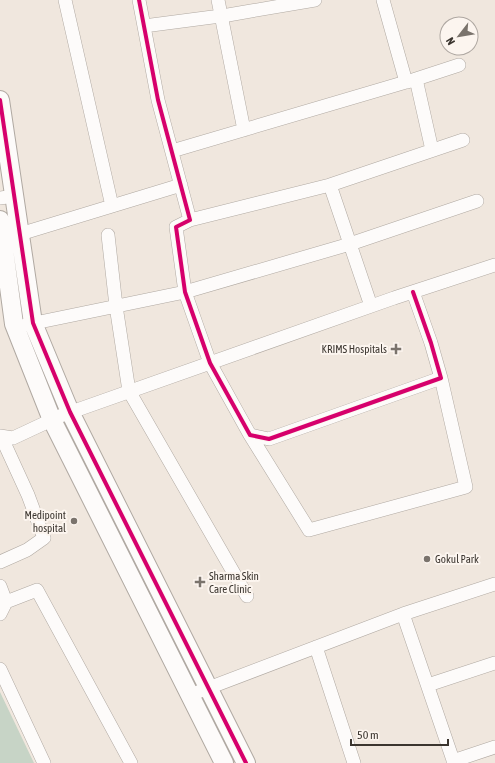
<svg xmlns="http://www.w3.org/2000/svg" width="495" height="763" viewBox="0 0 495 763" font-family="'Asap Condensed',sans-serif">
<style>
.green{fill:#c7d4c6}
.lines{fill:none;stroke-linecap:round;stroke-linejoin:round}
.street-casing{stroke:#b0a9a2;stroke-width:14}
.secondary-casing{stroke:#b0a9a2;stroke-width:20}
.street{stroke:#fdfbfa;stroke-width:13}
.secondary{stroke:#fdfbfa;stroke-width:18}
.cycleway-casing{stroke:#fcf5ef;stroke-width:6}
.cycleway{stroke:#d6006c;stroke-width:4}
.poi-dot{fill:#7a736c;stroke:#fcf5ef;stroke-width:1.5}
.labels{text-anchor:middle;stroke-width:4;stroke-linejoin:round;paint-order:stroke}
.poi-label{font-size:11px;fill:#3b352f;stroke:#fcf5ef;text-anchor:end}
</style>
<rect width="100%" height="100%" fill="#f0e7de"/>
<!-- green -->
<path class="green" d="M0,692L34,763H0Z"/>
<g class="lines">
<defs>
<path id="street" d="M65,0L112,206L181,185
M139,0L158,100L190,220L176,227L185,292L210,363L250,435L269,439L441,378L431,343L413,292
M218,0L244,130
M144,26L228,15L315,0
M416,79L432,150
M407,82L459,65
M172,151L406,82L383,0
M330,185L350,244L477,201
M0,198L14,196
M190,220L330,185L463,140
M20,234L112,206
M108,235L116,306L129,391L247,596
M25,325L185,292L350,244L371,306
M250,435L309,530L466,487L441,378
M0,436L13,438L60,416L394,298L495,265
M0,562L27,550L44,538L28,495L1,436
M0,586L6,602L0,614
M6,602L37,590L131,763
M403,614L454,763
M316,647L354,763
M0,669L44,763
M428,685L495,663
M190,695L403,614L495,584
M453,761L495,747"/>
<path id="secondary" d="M0,100L33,323L70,412L246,763
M0,220L14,324L52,420L224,763"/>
</defs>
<!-- street casing -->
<use href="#street" class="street-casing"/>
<!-- secondary casing -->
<use href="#secondary" class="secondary-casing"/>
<!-- street -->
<use href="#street" class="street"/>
<!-- secondary -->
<use href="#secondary" class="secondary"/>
<defs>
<path id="cycleway" d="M139,0L158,100L190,220L176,227L185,292L210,363L250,435L269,439L441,378L431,343L413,292
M0,100L33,323L70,412L246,763"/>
</defs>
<!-- cycleway casing -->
<use href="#cycleway" class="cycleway-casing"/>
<!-- cycleway -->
<use href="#cycleway" class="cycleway"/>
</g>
<!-- markers -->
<g class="poi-dot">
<path d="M394 343h4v4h4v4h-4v4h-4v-4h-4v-4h4z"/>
<circle cx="74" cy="521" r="4"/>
<circle cx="427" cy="559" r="4"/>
<path d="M198 576h4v4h4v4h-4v4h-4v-4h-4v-4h4z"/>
</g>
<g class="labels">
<!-- poi labels -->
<g class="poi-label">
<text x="387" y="353">KRIMS Hospitals</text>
<text x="66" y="519">Medipoint<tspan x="66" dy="13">hospital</tspan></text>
<text x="435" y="563" text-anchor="start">Gokul Park</text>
<text x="209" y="580" text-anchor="start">Sharma Skin<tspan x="209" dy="13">Care Clinic</tspan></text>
</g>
</g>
<!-- north arrow -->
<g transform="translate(459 36) rotate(239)"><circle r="19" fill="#fcf5ef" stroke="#afa8a2"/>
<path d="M0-3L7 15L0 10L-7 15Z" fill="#7a736c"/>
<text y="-6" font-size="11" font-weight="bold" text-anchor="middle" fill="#3b352f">N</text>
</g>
<!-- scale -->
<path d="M351 739v6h97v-6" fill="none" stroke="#3b352f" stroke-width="2"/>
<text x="357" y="739" font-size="12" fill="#3b352f" stroke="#fcf5ef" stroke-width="3" paint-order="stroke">50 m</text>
</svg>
